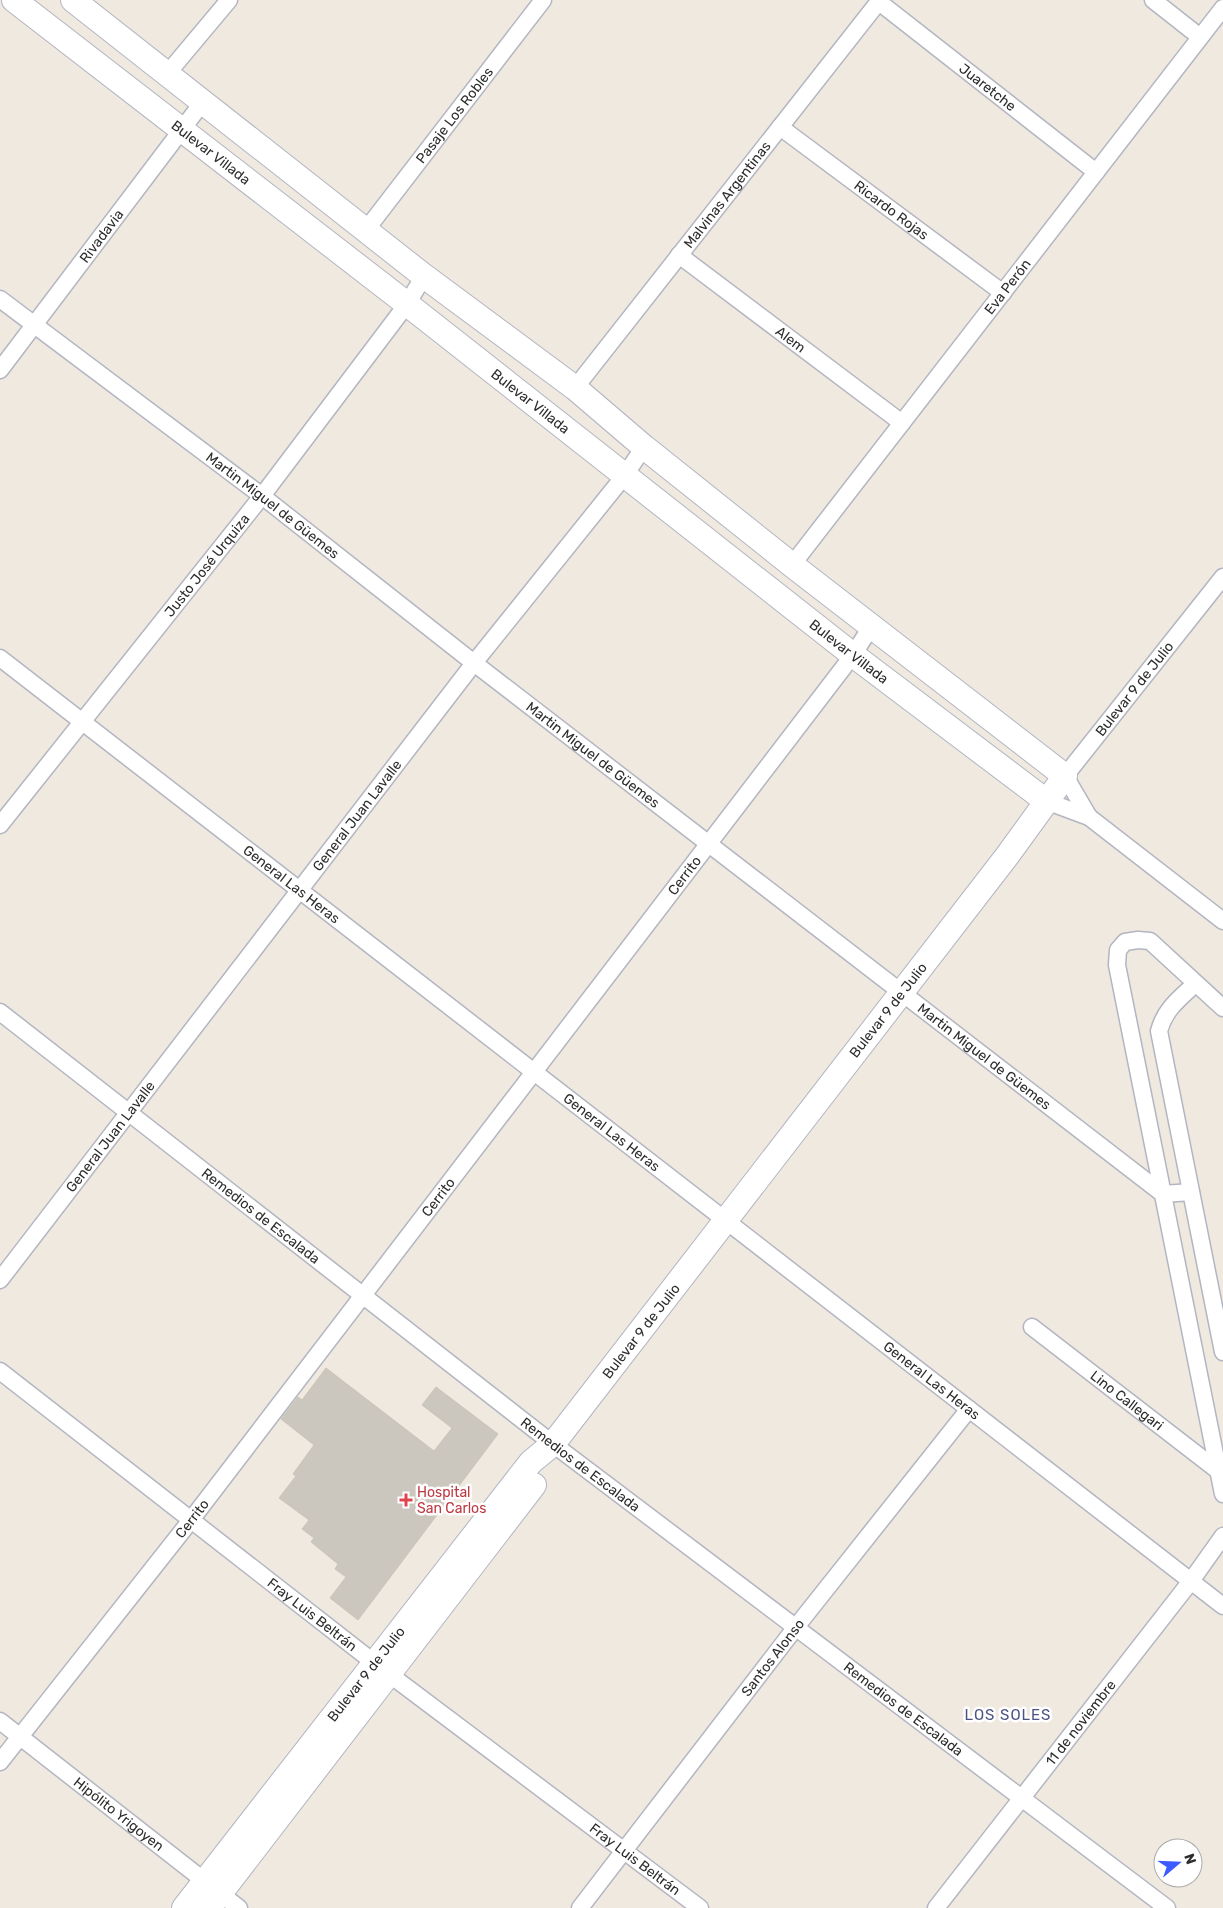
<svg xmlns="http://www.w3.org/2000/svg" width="1223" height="1908" viewBox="0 0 1223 1908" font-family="Rubik,sans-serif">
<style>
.building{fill:#cbc7be;stroke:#cbc5b9}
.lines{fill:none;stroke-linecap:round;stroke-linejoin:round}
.minor-casing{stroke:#b3b5c1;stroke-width:19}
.secondary-casing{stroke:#b3b5c1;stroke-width:26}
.minor{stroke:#fff;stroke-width:16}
.secondary{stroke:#fff;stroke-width:24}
.health-dot{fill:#e0444e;stroke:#fff;stroke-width:2}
.labels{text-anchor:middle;stroke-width:5;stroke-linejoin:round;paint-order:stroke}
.street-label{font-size:14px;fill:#2d2d2d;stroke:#fff}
.health-label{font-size:14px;fill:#be3a42;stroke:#fff;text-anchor:start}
.neighbourhood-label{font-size:15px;letter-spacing:1px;fill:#4b5381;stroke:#fff}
</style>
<rect width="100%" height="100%" fill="#efe9e0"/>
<!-- building -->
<path class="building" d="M326,1368L434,1451L452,1428L422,1405L436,1387L498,1434L358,1620L330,1598L346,1577L335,1569L338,1564L311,1542L314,1538L302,1529L309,1520L279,1498L296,1476L293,1474L314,1445L281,1419L298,1397L302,1400Z"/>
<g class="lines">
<defs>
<g id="minor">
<path d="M1153,0L1200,37"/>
<path id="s1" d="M879,2L1096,172"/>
<path d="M167,74L229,0"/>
<path id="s2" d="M780,127L1003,293"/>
<path id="s3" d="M366,230L543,0"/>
<path id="s4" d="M679,255L902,423"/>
<path id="s5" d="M0,299L262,496L474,663L1163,1194L1191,1192"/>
<path id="s6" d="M0,370L202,103"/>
<path id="s7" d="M575,388L880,0"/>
<path id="s8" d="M792,565L1223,8"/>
<path id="s9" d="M0,658L1223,1606"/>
<path d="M1046,801L1089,817L1223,921"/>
<path id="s10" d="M1089,817L1065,776L1223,577"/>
<path id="s11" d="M0,825L262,496L407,304L424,276"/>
<path d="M1195,984C1179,999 1165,1009 1159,1031L1223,1352"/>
<path d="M1223,1008L1150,941L1138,940L1125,942L1118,950L1117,965L1223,1494"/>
<path id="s12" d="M0,1012L553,1444L1167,1908"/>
<path id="s13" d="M0,1280L474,663L625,475L644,447"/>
<path id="s14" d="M1032,1327L1221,1473"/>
<path id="s15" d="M0,1371L381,1668L700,1908"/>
<path id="s16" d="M0,1721L239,1908"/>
<path id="s17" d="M0,1762L191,1520L853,655L871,627"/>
<path id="s18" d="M580,1908L796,1627L969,1409"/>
<path id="s19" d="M936,1908L1191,1581L1223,1536"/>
</g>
<g id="secondary">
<path id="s20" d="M14,0L407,304L853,655L1046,801"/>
<path d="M73,0L424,276L575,388L644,447L792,565L1065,776L1007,856L553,1444L531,1462L184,1908"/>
<path d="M209,1908L534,1485"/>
</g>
</defs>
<!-- minor casing -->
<use href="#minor" class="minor-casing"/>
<!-- secondary casing -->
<use href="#secondary" class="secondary-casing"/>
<!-- minor -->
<use href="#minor" class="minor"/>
<!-- secondary -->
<use href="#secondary" class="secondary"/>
</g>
<!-- markers -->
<path class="health-dot" d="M403.5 1492.5h5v5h5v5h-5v5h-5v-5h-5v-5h5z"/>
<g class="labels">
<!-- street labels -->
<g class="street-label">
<text dy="5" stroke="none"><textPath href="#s1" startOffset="138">Juaretche</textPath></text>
<text dy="5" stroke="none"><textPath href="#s3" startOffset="145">Pasaje Los Robles</textPath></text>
<text dy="5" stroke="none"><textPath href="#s20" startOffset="249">Bulevar Villada</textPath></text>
<text dy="5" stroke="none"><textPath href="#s7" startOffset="246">Malvinas Argentinas</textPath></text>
<text dy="5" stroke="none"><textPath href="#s2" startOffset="139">Ricardo Rojas</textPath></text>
<text dy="5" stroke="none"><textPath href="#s6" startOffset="168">Rivadavia</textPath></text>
<text dy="5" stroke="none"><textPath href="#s8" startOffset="352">Eva Perón</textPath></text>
<text dy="5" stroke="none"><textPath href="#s4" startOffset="140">Alem</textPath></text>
<text dy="5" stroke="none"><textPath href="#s20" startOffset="654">Bulevar Villada</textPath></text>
<text dy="5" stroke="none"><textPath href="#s5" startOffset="342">Martin Miguel de Güemes</textPath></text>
<text dy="5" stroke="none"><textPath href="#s11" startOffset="332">Justo José Urquiza</textPath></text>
<text dy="5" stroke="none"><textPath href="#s20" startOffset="1059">Bulevar Villada</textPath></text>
<text dy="5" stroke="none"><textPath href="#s10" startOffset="159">Bulevar 9 de Julio</textPath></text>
<text dy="5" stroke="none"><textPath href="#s5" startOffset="748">Martin Miguel de Güemes</textPath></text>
<text dy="5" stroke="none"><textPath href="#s13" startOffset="586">General Juan Lavalle</textPath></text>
<text dy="5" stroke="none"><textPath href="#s17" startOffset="1120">Cerrito</textPath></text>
<text dy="5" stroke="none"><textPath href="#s9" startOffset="369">General Las Heras</textPath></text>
<text transform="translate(888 1010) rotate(-52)" y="5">Bulevar 9 de Julio</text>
<text dy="5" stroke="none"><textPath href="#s5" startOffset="1242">Martin Miguel de Güemes</textPath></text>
<text dy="5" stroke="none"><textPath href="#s9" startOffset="774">General Las Heras</textPath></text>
<text dy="5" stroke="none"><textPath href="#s13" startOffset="181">General Juan Lavalle</textPath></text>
<text dy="5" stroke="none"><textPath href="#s17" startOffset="715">Cerrito</textPath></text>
<text dy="5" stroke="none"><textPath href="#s12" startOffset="331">Remedios de Escalada</textPath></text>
<text transform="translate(641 1331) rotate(-52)" y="5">Bulevar 9 de Julio</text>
<text dy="5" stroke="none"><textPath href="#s9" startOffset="1179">General Las Heras</textPath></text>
<text dy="5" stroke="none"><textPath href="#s14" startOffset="120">Lino Callegari</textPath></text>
<text dy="5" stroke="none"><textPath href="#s12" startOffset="736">Remedios de Escalada</textPath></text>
<text dy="5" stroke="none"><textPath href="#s17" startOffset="310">Cerrito</textPath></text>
<text dy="5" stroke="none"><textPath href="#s15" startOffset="396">Fray Luis Beltrán</textPath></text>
<text dy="5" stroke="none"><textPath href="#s18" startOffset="316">Santos Alonso</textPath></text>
<text transform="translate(366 1674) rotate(-52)" y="5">Bulevar 9 de Julio</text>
<text dy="5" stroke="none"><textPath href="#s12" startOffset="1141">Remedios de Escalada</textPath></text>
<text dy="5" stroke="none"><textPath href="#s19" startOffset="235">11 de noviembre</textPath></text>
<text dy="5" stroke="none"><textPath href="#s16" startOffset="151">Hipólito Yrigoyen</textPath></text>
<text dy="5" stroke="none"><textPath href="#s15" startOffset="801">Fray Luis Beltrán</textPath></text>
</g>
<!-- health labels -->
<g class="health-label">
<text x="417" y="1497">Hospital<tspan x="417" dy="16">San Carlos</tspan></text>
</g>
<!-- neighbourhood labels -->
<g class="neighbourhood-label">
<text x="1008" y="1720">LOS SOLES</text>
</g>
</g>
<!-- north arrow -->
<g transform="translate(1178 1863) rotate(71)"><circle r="24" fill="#ffffff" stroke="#ababab"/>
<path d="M0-4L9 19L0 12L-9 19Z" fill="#3d5cff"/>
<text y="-8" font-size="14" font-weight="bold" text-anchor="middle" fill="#2d2d2d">N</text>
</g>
</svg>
